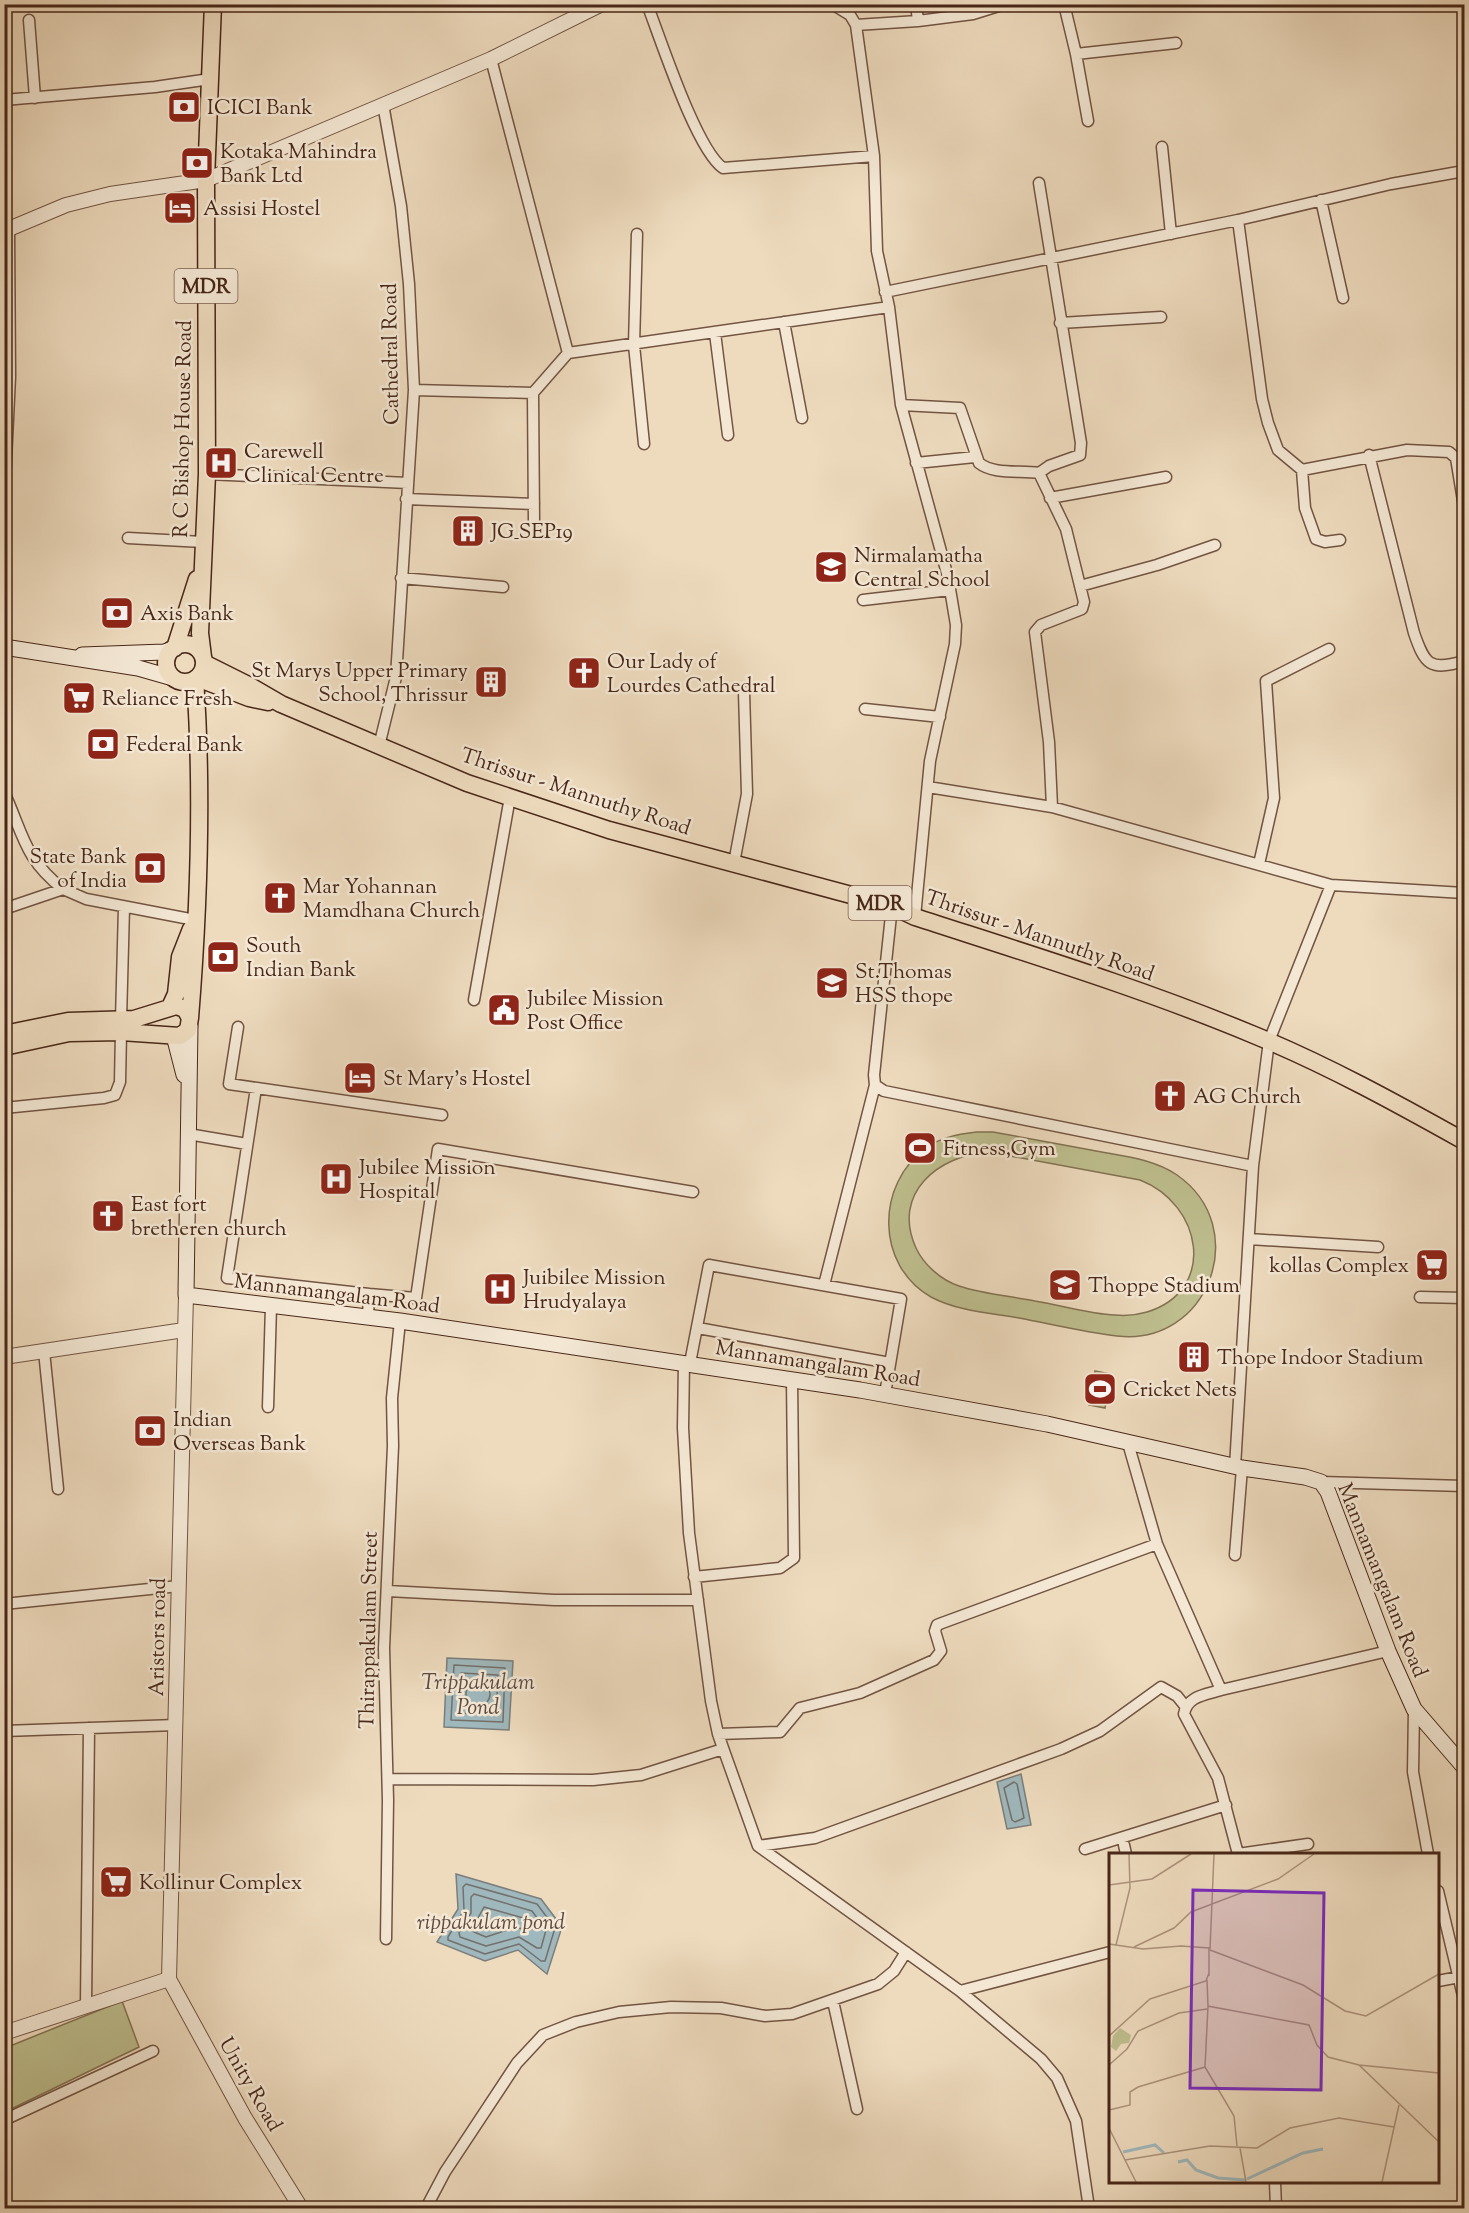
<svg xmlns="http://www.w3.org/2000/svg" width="1469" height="2213" viewBox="0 0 1469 2213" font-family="'Sorts Mill Goudy',serif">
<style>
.green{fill:#bebe8e;stroke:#837253;stroke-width:1.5;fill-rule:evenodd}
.water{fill:#9fb8bd;stroke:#7c7e7b;stroke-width:1.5}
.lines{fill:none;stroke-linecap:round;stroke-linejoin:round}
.shore{stroke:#74706a;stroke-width:1.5}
.minor-casing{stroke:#725442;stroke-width:13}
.tertiary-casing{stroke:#725442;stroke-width:16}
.secondary-casing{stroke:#482718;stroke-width:17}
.primary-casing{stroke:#482718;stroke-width:19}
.minor{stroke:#f4e8d5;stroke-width:10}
.tertiary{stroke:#f4e8d5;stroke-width:14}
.secondary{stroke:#f4e8d5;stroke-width:15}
.primary{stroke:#eedbbe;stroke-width:16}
.labels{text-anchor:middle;stroke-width:5;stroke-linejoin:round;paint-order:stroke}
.shield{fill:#f4e8d5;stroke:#7c6151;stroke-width:1.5}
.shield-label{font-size:20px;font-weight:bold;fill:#482718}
.poi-label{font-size:21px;fill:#482718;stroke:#f4e8d5;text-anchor:start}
.street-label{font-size:21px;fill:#482718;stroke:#f4e8d5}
.water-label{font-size:22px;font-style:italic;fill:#5e4b41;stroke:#f4e8d5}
.inset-river{fill:none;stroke:#9fb8bd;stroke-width:3}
.inset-road{fill:none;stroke:#ac937c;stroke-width:1.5}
.view{fill:#7b2cbf;fill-opacity:0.15;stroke:#7b2cbf;stroke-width:3}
.inset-edge{fill:none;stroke:#482718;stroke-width:3}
</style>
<rect width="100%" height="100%" fill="#eedbbe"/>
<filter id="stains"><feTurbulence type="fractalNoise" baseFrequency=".00333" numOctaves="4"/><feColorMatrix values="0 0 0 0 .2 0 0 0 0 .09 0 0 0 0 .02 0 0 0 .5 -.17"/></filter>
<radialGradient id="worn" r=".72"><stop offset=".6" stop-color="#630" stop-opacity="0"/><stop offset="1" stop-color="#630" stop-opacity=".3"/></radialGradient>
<!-- green -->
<path class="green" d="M977,1132H993C1026,1138 1058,1144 1091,1150C1120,1156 1152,1158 1177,1175C1253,1228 1208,1347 1117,1336C1084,1332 1051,1324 1019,1318C990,1313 957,1311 931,1297C875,1265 876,1184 926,1148C941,1137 959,1134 977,1132ZM989,1152L1140,1180C1202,1204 1218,1290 1147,1312C1137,1315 1125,1316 1115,1315C1089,1314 1061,1305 1035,1301C1010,1296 983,1294 959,1286C941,1280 924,1265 916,1248C891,1193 939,1155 989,1152Z
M1095,1371L1111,1374L1105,1408L1089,1405Z
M122,2001L139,2047L5,2112V2048Z"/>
<!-- water -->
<path class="water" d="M447,1658L513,1661L509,1730L444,1727Z
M1021,1774L1031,1825L1007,1829L997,1782Z
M456,1874L541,1899L562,1927L547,1974L518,1950L485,1961L437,1942L458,1909Z"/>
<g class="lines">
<!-- shore -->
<path class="shore" d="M454,1665L505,1668L503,1722L451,1720Z
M461,1673L498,1675L496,1715L459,1713Z
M466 1694a12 12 0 1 1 24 0a12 12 0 1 1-24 0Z
M1014,1782L1017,1784L1024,1818L1015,1822L1012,1820L1004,1788Z
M466,1884L537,1904L555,1928L545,1961H541L519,1944L485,1954L448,1940V1937L464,1910L463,1887Z
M474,1894L532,1911L546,1930L541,1948H537L519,1937L486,1946L460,1937L459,1933L471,1913V1897Z
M484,1907L527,1919L533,1929L513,1928L486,1937L474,1932L472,1929Z"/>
<defs>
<path id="minor" d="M647,4C661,40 696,149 723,168L874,156
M832,4L850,15L856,25L874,156L877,251L889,307L901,405L948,577L956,625L955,644L930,761L915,917
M1064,4L1076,54L1176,43
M29,20L35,98
M918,21L973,14L1005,4
M856,25L918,21L916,4
M1076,54L1088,121
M491,59L568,353
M4,100L155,87L210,79
M1162,147L1171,234
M1039,183L1081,443L1080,455L1049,466L1039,473L1066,529L1084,602L1082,609L1041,625L1035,632L1049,742L1052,807
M1321,200L1343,298
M1238,220L1262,399L1268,423L1278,450L1302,470L1407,450L1449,452L1456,458L1464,507
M637,234L634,345L644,444
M885,292L1238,220L1391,184L1464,171
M784,322L802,418
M1060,323L1161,317
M715,333L728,435
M414,390L533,393
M901,405L960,408L979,463C994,475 1020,470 1039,473
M1369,455L1414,633C1425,665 1430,671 1464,661
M916,463L975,457
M1302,470L1305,508L1316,539L1325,542L1340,540
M207,474L408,483
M1050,498L1166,477
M406,499L534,504
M4,502L10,377L9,229
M534,522L533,393L568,353L889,307
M128,538L203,542
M401,578L503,587
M1080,586L1157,565L1215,545
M863,600L950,590
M865,709L940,717
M379,746L396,677L414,390L409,284L401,206L383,104
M928,787L1052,807L1331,885L1464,893
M4,792C23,833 24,859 63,889
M734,863L747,794L744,692
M1259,864L1274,798L1266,681L1329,649
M892,906L874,1075L875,1085L884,1091L1253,1166
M4,909L63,889L86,899L195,920
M474,1000L510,797
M121,1020L124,907
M238,1027L229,1084L442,1115
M256,1088L227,1278L369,1294L368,1317
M4,1108L104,1098L115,1095L120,1082L121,1032
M188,1134L247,1144
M1249,1239L1378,1247
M824,1285L875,1085
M369,1294L416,1298L438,1149L693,1192
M1420,1297L1464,1298
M698,1328L890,1363
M44,1351L58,1489
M684,1362L683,1428L689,1533L711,1701L718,1734L758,1846L960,1991L1041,2059L1057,2078L1076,2121L1089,2208
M690,1363L709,1265L901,1299L885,1394
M268,1407L271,1306
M1128,1443L1157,1544L1221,1690L1388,1651
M1235,1467L1253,1166L1269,1041L1331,885
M1321,1482L1464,1486
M1235,1555L1242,1468
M694,1577L780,1568L794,1558L792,1379
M388,1591L554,1600H698
M4,1604L179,1586
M1221,1690C1205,1695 1187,1696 1184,1714L1218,1778L1238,1854
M1414,1709L1413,1772L1428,1854
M4,1731L176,1725
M718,1734L780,1732L800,1708L860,1693L934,1660L941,1651L935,1631L937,1625L942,1623L1157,1544
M388,1779L593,1780L641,1775L723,1749
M1124,1845L1126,1854
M758,1846L815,1838L1061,1749L1100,1731L1161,1687L1177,1696L1185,1706
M1085,1849L1226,1805
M1238,1854L1308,1844
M1438,1891L1464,2000
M386,1939L388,1800L384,1648L393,1446L392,1398L400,1321
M1438,1981L1459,1977
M960,1991L1110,1952
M833,2001L857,2109
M86,2005L89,1728
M4,2120L153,2051
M1275,2182L1276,2208
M426,2208L445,2172L517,2063L543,2035L576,2022L619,2012L671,2007L721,2008L765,2016L792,2014L878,1984L894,1971L906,1952"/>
<path id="tertiary" d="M4,231L66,205L110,194L206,180L491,59L602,4
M186,1295L169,1979L245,2118L301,2208
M4,1357L184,1330
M4,2033L169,1979"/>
<path id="secondary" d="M4,647L138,668L173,678
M82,655L164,652L173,649
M190,1026L186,1295L400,1321L860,1390L1047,1424L1242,1468L1305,1477L1321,1482L1328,1492L1388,1651L1414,1709L1464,1767
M174,1036L184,1075"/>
<path id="primary" d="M166 663a19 19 0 1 1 38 0a19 19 0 1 1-38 0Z
M175,648L197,579
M203,657L200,633L207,474L206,180L213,4
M204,663L250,686L281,704L467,783L609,830L892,906L915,917C1029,954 1144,989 1254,1035C1327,1065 1396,1103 1464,1141
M197,678L249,698L268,702
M170,1007L176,994L180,957L191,929
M190,1018C199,906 203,791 195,679
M4,1034L68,1021L134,1019L176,1006L185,1009L190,1018L188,1030L180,1036L121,1032L69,1033L4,1047"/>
</defs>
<!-- minor casing -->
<use href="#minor" class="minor-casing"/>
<!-- tertiary casing -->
<use href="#tertiary" class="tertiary-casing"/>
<!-- secondary casing -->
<use href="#secondary" class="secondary-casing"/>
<!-- primary casing -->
<use href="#primary" class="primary-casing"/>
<!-- minor -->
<use href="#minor" class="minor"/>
<!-- tertiary -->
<use href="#tertiary" class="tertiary"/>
<!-- secondary -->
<use href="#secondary" class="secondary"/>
<!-- primary -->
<use href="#primary" class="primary"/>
</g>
<!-- icons -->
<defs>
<symbol id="bank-square" viewBox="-11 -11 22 22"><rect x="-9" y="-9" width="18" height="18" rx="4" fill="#8f2418" stroke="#f4e8d5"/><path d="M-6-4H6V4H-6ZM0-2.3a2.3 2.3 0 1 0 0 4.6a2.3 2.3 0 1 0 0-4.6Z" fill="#fff"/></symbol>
<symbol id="hotel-square" viewBox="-11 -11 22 22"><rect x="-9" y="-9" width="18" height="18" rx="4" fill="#8f2418" stroke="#f4e8d5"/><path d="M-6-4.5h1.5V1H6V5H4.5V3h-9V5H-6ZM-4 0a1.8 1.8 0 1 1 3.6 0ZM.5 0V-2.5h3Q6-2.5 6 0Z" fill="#fff"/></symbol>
<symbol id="hospital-square" viewBox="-11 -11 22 22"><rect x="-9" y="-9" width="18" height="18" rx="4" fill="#8f2418" stroke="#f4e8d5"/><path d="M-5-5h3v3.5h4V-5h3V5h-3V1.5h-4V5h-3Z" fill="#fff"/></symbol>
<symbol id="building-square" viewBox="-11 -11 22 22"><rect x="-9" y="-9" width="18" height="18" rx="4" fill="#8f2418" stroke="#f4e8d5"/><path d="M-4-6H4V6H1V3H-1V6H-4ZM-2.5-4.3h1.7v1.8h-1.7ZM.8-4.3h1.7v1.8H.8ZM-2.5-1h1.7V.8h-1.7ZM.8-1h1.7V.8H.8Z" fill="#fff"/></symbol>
<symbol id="school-square" viewBox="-11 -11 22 22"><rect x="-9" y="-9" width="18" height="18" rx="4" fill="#8f2418" stroke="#f4e8d5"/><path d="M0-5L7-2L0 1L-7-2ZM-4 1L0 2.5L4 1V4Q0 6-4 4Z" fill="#fff"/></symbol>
<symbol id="church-square" viewBox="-11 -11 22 22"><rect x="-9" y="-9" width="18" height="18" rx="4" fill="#8f2418" stroke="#f4e8d5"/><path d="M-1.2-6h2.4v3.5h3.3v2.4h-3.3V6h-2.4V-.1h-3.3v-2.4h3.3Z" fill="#fff"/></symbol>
<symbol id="supermarket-square" viewBox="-11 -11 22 22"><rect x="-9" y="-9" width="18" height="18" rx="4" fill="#8f2418" stroke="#f4e8d5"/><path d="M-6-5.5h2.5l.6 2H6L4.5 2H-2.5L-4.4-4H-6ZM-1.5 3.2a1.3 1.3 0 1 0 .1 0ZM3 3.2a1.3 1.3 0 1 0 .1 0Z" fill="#fff"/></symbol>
<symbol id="civic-square" viewBox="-11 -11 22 22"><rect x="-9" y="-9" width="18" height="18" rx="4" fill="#8f2418" stroke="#f4e8d5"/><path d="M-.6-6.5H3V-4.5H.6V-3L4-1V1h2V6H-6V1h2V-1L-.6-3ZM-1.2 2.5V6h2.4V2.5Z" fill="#fff"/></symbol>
<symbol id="stadium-square" viewBox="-11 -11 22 22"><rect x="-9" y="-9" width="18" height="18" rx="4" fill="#8f2418" stroke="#f4e8d5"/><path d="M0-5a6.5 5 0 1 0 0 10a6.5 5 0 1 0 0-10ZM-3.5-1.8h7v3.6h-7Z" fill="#fff"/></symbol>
</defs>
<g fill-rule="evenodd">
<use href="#bank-square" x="165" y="88" width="38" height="38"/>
<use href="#bank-square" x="178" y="144" width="38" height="38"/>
<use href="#hotel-square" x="161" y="189" width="38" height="38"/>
<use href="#hospital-square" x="202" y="444" width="38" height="38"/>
<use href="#building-square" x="449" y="512" width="38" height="38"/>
<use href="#school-square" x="812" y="548" width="38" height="38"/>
<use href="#bank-square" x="98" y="594" width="38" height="38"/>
<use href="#church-square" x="565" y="654" width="38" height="38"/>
<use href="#building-square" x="472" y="663" width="38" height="38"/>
<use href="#supermarket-square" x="60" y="679" width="38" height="38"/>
<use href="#bank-square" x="84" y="725" width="38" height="38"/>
<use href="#bank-square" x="131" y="849" width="38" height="38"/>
<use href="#church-square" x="261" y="879" width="38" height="38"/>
<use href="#bank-square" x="204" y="938" width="38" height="38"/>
<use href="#school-square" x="813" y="964" width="38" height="38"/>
<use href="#civic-square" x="485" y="991" width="38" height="38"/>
<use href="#hotel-square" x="341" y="1059" width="38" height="38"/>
<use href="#church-square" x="1151" y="1077" width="38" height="38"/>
<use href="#stadium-square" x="901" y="1129" width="38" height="38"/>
<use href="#hospital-square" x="317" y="1160" width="38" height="38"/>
<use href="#church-square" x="89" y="1197" width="38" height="38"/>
<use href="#supermarket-square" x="1413" y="1246" width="38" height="38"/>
<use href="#school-square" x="1046" y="1266" width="38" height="38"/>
<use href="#hospital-square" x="481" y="1270" width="38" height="38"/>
<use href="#building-square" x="1175" y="1338" width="38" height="38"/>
<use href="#stadium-square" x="1081" y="1370" width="38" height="38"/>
<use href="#bank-square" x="131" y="1412" width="38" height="38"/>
<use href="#supermarket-square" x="97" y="1863" width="38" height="38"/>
</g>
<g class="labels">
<!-- shield labels -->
<g class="shield">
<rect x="174.5" y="269" width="63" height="34" rx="4.5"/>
<rect x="848.5" y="886" width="63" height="34" rx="4.5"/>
</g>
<g class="shield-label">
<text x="206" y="293">MDR</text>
<text x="880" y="910">MDR</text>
</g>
<!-- poi labels -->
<g class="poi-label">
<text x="207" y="114">ICICI Bank</text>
<text x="220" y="158">Kotaka Mahindra<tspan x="220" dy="24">Bank Ltd</tspan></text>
<text x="203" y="215">Assisi Hostel</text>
<text x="244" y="458">Carewell<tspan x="244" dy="24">Clinical Centre</tspan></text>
<text x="491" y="538">JG_SEP19</text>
<text x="854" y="562">Nirmalamatha<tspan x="854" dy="24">Central School</tspan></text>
<text x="140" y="620">Axis Bank</text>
<text x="607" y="668">Our Lady of<tspan x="607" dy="24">Lourdes Cathedral</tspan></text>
<text x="468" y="677" text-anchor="end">St Marys Upper Primary<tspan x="468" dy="24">School, Thrissur</tspan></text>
<text x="102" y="705">Reliance Fresh</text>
<text x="126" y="751">Federal Bank</text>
<text x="127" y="863" text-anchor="end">State Bank<tspan x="127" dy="24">of India</tspan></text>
<text x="303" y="893">Mar Yohannan<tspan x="303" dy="24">Mamdhana Church</tspan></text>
<text x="246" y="952">South<tspan x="246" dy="24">Indian Bank</tspan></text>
<text x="855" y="978">St.Thomas<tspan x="855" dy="24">HSS thope</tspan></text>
<text x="527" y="1005">Jubilee Mission<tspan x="527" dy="24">Post Office</tspan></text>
<text x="383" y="1085">St Mary's Hostel</text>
<text x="1193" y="1103">AG Church</text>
<text x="943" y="1155">Fitness,Gym</text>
<text x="359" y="1174">Jubilee Mission<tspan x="359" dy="24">Hospital</tspan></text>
<text x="131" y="1211">East fort<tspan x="131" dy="24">bretheren church</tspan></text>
<text x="1409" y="1272" text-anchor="end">kollas Complex</text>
<text x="523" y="1284">Juibilee Mission<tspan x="523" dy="24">Hrudyalaya</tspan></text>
<text x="1088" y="1292">Thoppe Stadium</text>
<text x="1217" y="1364">Thope Indoor Stadium</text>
<text x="1123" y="1396">Cricket Nets</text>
<text x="173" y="1426">Indian<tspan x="173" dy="24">Overseas Bank</tspan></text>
<text x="139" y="1889">Kollinur Complex</text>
</g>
<!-- street labels -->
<g class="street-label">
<text transform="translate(390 354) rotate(-91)" y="7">Cathedral Road</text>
<text transform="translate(182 429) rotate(-89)" y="7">R C Bishop House Road</text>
<text transform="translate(576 791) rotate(18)" y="7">Thrissur - Mannuthy Road</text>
<text transform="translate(1040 935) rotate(19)" y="7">Thrissur - Mannuthy Road</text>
<text transform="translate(337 1293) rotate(7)" y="7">Mannamangalam Road</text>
<text transform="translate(818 1363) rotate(9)" y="7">Mannamangalam Road</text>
<text transform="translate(1383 1580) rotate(68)" y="7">Mannamangalam Road</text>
<text transform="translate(368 1630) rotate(-89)" y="7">Thirappakulam Street</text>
<text transform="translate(157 1637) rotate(-89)" y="7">Aristors road</text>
<text transform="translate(251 2084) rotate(60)" y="7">Unity Road</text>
</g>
<!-- water labels -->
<g class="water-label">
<text x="478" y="1689">Trippakulam<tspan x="478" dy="25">Pond</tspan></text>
<text x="491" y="1929">rippakulam pond</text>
</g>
</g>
<!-- overview -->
<g transform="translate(1109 1853)">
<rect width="330" height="330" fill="#eedbbe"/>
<path d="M11,175L22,182L20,190L12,191L7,198L2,194L4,183Z" fill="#bebe8e"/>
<path class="inset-river" d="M14,299L46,292L55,300M69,309L78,307L87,317L109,325L136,327M138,326L194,300L214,296"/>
<path class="inset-road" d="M0,32L43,26L82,1M0,91L34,96L72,93L100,95V98M7,92L21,35L20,1M25,94L65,75L82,59L169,26L205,1M101,96L105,1M101,97L194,132L236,158L257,163L330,121M100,123V98M98,127L99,153L200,172L208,192L219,204L250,212L330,289M99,153L96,214L125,263L128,293M0,183L41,146L97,128L100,120M0,212L18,196L29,178L70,160L98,156M250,212L330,220M0,257L21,252V239L29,234L96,214M0,275L27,329M131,295L137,329M16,307L101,293L148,295L181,275L230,265L285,274M273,329L290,252"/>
<path class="view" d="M84,37L215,40L212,237L81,235Z"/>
<rect width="330" height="330" class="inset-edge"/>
</g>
<!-- margin -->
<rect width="1469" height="2213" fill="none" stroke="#eedbbe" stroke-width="24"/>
<rect x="6" y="6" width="1457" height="2201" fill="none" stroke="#482718" stroke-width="3"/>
<rect x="12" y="12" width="1445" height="2189" fill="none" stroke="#482718" stroke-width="1.5"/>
<rect width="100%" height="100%" filter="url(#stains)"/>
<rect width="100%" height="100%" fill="url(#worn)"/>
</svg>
